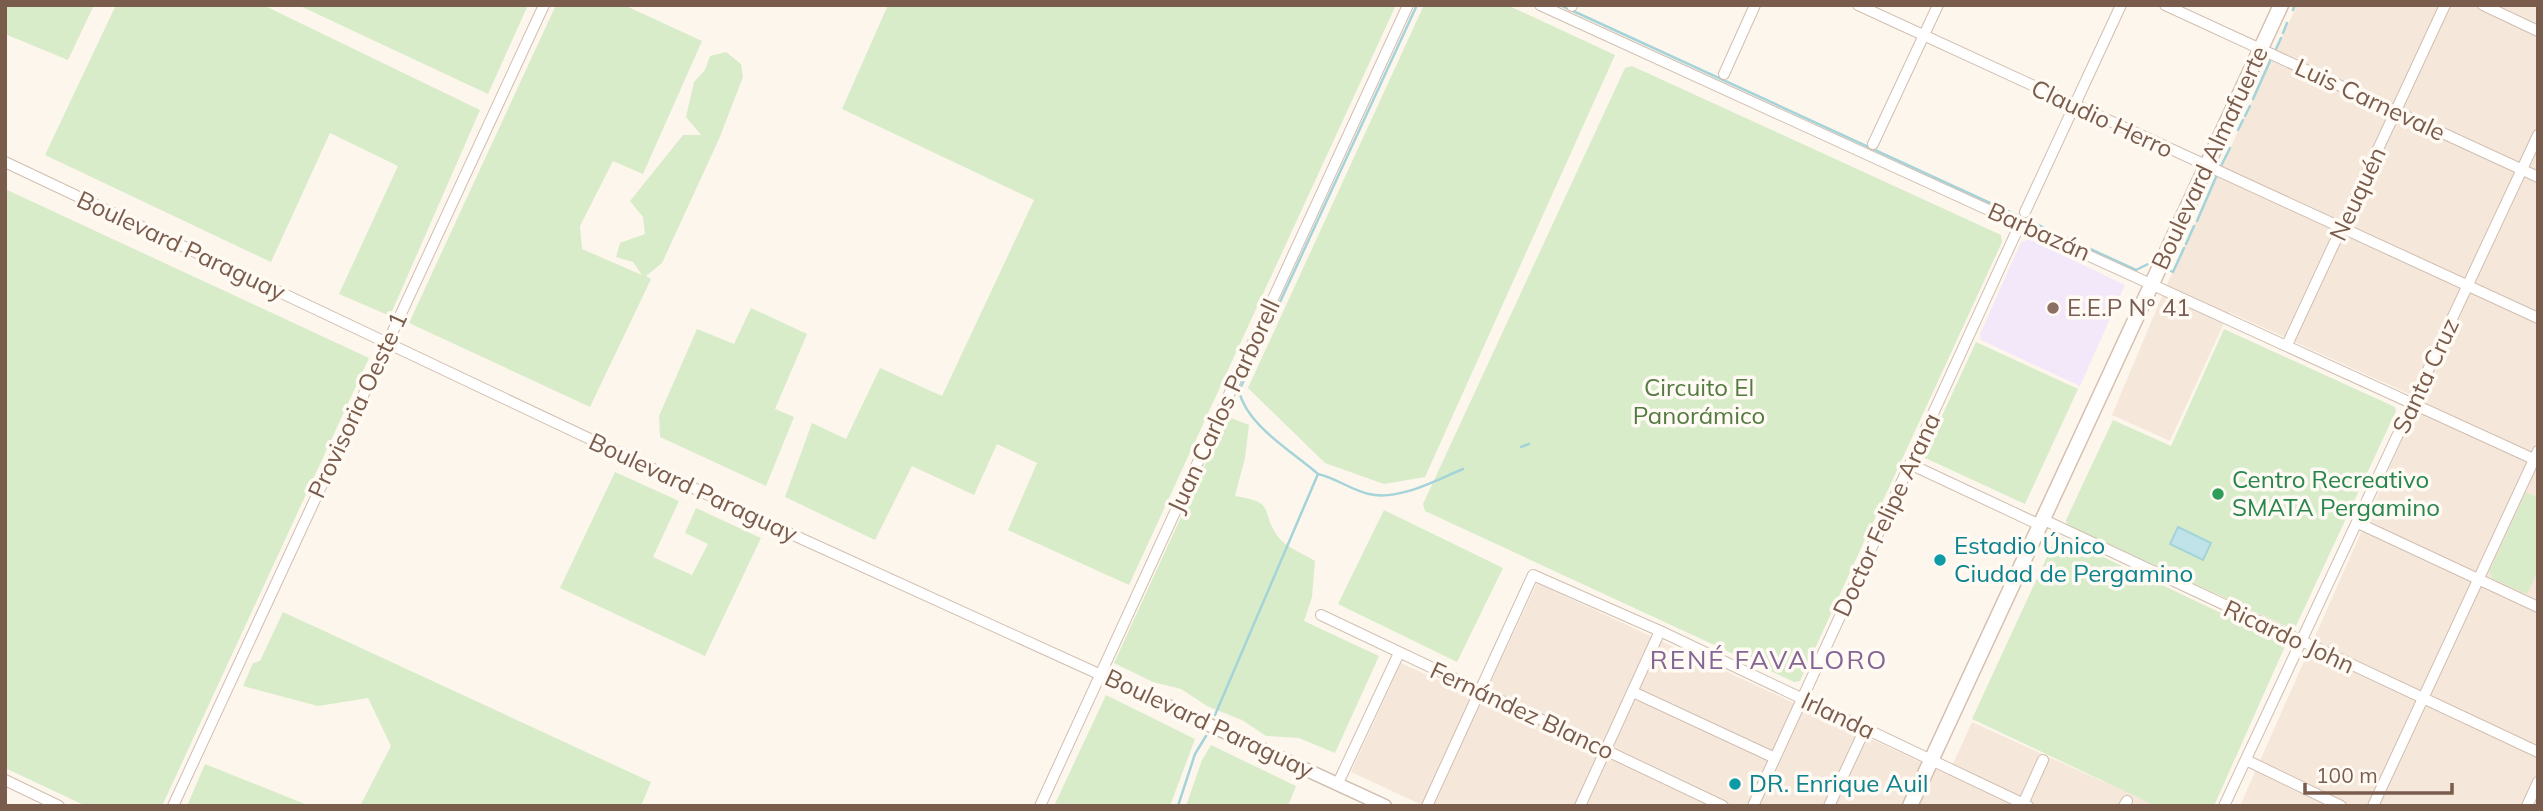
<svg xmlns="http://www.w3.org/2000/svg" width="2543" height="811" viewBox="0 0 2543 811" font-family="Mulish,sans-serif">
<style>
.residential{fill:#f5e8da}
.education{fill:#f3e8fa}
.green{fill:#d8ecc9}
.water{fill:#bfe3e8;stroke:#a5d3da;stroke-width:2}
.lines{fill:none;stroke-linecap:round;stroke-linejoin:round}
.stream{stroke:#a5d3da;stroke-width:2.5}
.minor-casing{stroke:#d1beb0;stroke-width:12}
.tertiary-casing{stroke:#d1beb0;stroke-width:15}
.secondary-casing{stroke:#d6c0b0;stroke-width:17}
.minor{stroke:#fff;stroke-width:10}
.tertiary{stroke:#fff;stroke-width:12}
.secondary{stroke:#fff;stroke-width:14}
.education-dot{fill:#8d6e63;stroke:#fffaf3;stroke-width:2.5}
.leisure-dot{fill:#2e9e5b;stroke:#fffaf3;stroke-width:2.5}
.culture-dot{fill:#0f9aa8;stroke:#fffaf3;stroke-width:2.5}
.labels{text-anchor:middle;stroke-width:7;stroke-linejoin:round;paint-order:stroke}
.street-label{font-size:24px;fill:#7a5c4d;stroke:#fffaf3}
.education-label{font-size:24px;fill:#785e54;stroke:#fffaf3;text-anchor:start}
.park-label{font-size:24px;fill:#537a41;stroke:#fffaf3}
.leisure-label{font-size:24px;fill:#27864d;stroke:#fffaf3;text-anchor:start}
.culture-label{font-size:24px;fill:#0d838f;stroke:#fffaf3;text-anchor:start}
.neighbourhood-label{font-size:26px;letter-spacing:2px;fill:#846695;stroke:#fffaf3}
</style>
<rect width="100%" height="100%" fill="#fdf6ec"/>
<!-- residential -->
<path class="residential" d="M2297,5H2538V806H2240L2420,399L2229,312L2170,441L2112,415L2168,282Z
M1537,583L1948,775L1972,722L2157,806H1424L1351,772L1401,663L1482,700Z"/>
<!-- education -->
<path class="education" d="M2029,239L2125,285L2080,386L1981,340L1980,334L2021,242Z"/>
<!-- green -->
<path class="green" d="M5,5H94L68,60L5,34Z
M116,5H263L480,110L390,316L339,294L398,166L330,133L271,262L45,155Z
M298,5H528L488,94Z
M556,5H624L702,41L643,174L613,161L580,226L582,249L642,275L633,262L616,257L620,243L645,234L643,217L630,201L683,135H701L686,117L694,82L705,70L710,56L726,52L741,64L743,77L719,139L662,263L646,276L651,279L590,407L409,323Z
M888,5H1396L1129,585L1008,530L1037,463L997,444L974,495L912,466L875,540L785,497L812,423L846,439L880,368L942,396L1034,200L842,109Z
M1424,5H1507L1615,55L1425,477L1384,484L1325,463L1248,388Z
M1632,66L2001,235L2002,242L1800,681L1794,682L1425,511L1423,504L1625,68Z
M5,189L369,358L162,806H86L5,768Z
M751,308L807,334L775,409L794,417L766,486L660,437L659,416L697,329L734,344Z
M2224,329L2395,407L2396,411L2296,626L2290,628L2067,525L2066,520L2113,420L2171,446Z
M1976,342L2078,389L2025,504L1923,457Z
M1231,418L1249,425L1245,458L1235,496C1278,503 1259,510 1278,537C1286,547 1304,554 1315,561L1312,597L1304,621L1379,656L1335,753L1299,738L1266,736L1242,720L1207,706L1181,689L1153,682L1114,663L1225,421Z
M615,472L679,501L653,557L692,575L708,544L685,533L696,508L761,538L705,656L560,588Z
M2526,492L2538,497V571L2527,594L2493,579L2489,572Z
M1384,510L1503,568L1457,662L1338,604Z
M2057,535L2286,644L2214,806H2156L1972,719Z
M283,612L651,782L641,806H360L391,746L368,698L318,706L243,686L253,663L260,661Z
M1106,695L1195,739L1170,806H1054Z
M1211,745L1296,786L1288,806H1186L1202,760Z
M205,764L310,806H187Z"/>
<!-- water -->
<path class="water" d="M2178,527L2211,543L2203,560L2170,544Z"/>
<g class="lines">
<!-- stream -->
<path class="stream" d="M1560,5L2136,270L2152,262
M2293,10L2295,5
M2283,33L2287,23
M2276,49L2281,38
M2253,99L2270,61
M2245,116L2250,106
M2238,130L2243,120
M2221,166L2230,148
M2197,221L2216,177
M2186,244L2194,226
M2171,271L2173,272L2184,248
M1521,447L1529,444
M1318,474C1292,451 1247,426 1239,391L1417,5
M1215,715L1318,474C1336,478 1351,490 1369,494C1399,501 1436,480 1463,469
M1178,806L1195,754L1206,736"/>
<defs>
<path id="minor" d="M1540,5L2538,461
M1858,5L2538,318
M2165,5L2538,177
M2483,5L2538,31
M1572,6V5
M1724,74L1755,5
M1873,144L1938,5
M5,162L778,528L1101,675
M2025,212L2121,5
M2287,345L2445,5
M1912,465L2040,525
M2042,519L2538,752
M2358,523L2538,607
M1321,615L1723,806
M1633,692L1775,758
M2246,760L2341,806
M5,780L59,806
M1338,783L1399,653
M2023,804L2043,760
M173,806L544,5
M1040,806L1408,5
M1427,806L1533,575L1660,631L2028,806
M1580,806L1660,631
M1753,806L2020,224
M1829,806L1865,729
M2124,806L2127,801
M2224,806L2538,135
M2373,806L2538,451
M2527,806L2538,782"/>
<path id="tertiary" d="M1101,675L1385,806"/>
<path id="secondary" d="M1910,806L2281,5"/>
</defs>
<!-- minor casing -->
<use href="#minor" class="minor-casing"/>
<!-- tertiary casing -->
<use href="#tertiary" class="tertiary-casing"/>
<!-- secondary casing -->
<use href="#secondary" class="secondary-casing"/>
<!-- minor -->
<use href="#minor" class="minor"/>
<!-- tertiary -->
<use href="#tertiary" class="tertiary"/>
<!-- secondary -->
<use href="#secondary" class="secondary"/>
</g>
<!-- markers -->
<circle class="education-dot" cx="2053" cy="308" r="7"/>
<circle class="leisure-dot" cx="2218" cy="494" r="7"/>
<g class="culture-dot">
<circle cx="1940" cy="560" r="7"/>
<circle cx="1735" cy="784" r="7"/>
</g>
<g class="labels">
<!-- street labels -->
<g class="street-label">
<text transform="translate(2370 100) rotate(25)" y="8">Luis Carnevale</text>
<text transform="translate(2102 119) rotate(25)" y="8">Claudio Herro</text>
<text transform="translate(2210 158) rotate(-65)" y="8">Boulevard Almafuerte</text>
<text transform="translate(2358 194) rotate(-65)" y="8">Neuquén</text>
<text transform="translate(2039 232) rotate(24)" y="8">Barbazán</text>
<text transform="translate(181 246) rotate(25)" y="8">Boulevard Paraguay</text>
<text transform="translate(2426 376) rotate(-65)" y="8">Santa Cruz</text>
<text transform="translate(358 405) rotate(-65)" y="8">Provisoria Oeste 1</text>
<text transform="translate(1224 406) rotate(-65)" y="8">Juan Carlos Parborell</text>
<text transform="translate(693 488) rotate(25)" y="8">Boulevard Paraguay</text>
<text transform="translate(1887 515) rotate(-65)" y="8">Doctor Felipe Arana</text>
<text transform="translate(2289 637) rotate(25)" y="8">Ricardo John</text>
<text transform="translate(1522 711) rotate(25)" y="8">Fernández Blanco</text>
<text transform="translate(1838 716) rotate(25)" y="8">Irlanda</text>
<text transform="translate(1209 724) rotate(25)" y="8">Boulevard Paraguay</text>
</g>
<!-- education labels -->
<g class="education-label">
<text x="2067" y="316">E.E.P N° 41</text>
</g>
<!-- park labels -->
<g class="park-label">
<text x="1699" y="396">Circuito El<tspan x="1699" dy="28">Panorámico</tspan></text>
</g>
<!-- leisure labels -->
<g class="leisure-label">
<text x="2232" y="488">Centro Recreativo<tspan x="2232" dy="28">SMATA Pergamino</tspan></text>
</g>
<!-- culture labels -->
<g class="culture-label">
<text x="1954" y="554">Estadio Único<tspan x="1954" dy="28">Ciudad de Pergamino</tspan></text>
<text x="1749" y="792">DR. Enrique Auil</text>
</g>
<!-- neighbourhood labels -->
<g class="neighbourhood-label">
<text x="1769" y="669">RENÉ FAVALORO</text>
</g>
</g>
<!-- border -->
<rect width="2543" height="811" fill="none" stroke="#7a5c4d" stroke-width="14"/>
<!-- scale -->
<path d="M2305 783v10h147v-10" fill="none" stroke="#7a5c4d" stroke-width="3.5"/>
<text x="2316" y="783" font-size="21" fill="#7a5c4d" stroke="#fffaf3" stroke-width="5" paint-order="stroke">100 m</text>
</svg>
